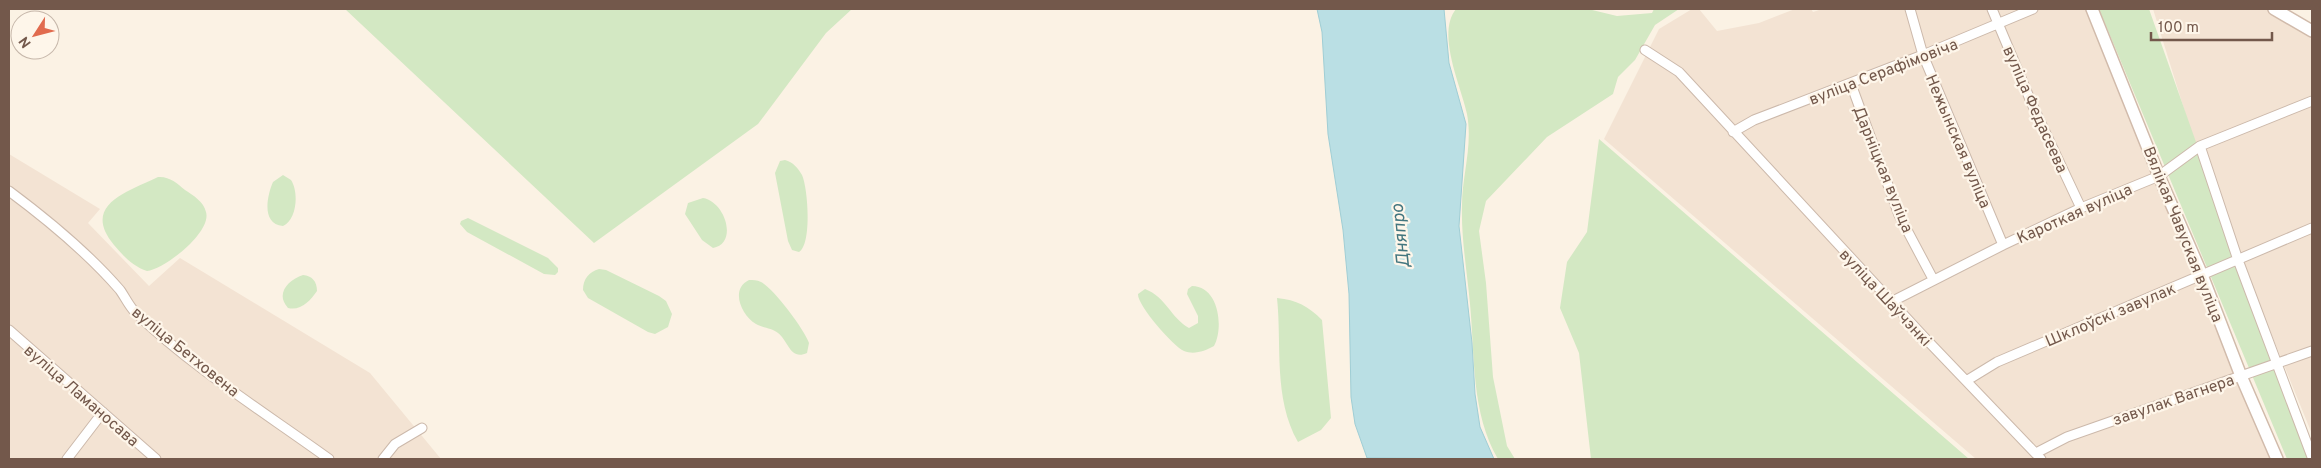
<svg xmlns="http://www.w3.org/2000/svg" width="2321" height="468" viewBox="0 0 2321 468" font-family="Overpass,sans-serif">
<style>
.residential{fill:#f3e3d3}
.green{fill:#d3e8c3}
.water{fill:#badfe4;stroke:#a0ced5}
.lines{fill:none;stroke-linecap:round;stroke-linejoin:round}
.street-casing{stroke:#ccb9ab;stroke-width:11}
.secondary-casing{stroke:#d1bbab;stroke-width:14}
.street{stroke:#fff;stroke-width:9}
.secondary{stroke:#fff;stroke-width:11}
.labels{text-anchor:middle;stroke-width:4.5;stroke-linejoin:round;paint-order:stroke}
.street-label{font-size:16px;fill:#73584b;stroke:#fef6ea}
.water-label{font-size:18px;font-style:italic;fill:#43767f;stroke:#fef6ea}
</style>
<rect width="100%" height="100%" fill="#fbf2e4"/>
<!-- residential -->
<path class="residential" d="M1692,9H1699L1717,31L1759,23L1795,9H1811L1813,12L1822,9H2085L2273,459H1976L1604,139L1659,29Z
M2153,9H2268L2312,35V434L2198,154Z
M9,154L100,209L88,223L149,286L180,258L370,373L441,459H9Z"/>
<!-- green -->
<path class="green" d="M345,9H852L826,33L758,124L594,243Z
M1456,9H1588L1617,16L1652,13L1654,9H1679L1655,25L1635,60L1618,77L1613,94L1547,137L1486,201L1479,231L1486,283L1493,377L1507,446L1515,459H1498C1471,413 1475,356 1470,304C1467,271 1461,238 1462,205C1462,175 1473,146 1467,114C1461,86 1436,34 1456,9Z
M2099,9H2149L2308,459H2287Z
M1599,139L1969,459H1591L1579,353L1560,308L1567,262L1587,232Z
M785,160C793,162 798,168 802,175C808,188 812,245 799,252L792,250L788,241L775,173L780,161Z
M283,175L291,180C299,192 297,220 283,226C261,224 267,196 273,182Z
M158,177C169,176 177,183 185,190C193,195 204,202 206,212C212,232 165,269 147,271C134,267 123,256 114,245C80,204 130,191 158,177Z
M703,198C726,202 738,244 713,248L702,240L685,214L688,203Z
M468,218L548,258L558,268V272L555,275L544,274L467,232L460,224L461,221Z
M599,269L606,270L659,296L666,301L672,314L668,327L655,334L648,332L588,298L583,290C583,279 589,272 599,269Z
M303,275C312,276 317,281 317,291C310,301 301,311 288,308C275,294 288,280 303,275Z
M749,280C753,280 757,280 761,282C774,289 804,329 809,343L807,353C790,361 788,340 778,333C772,328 763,328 756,324C741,315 730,289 749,280Z
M1192,286C1219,286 1224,328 1214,346C1205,351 1194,355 1184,351C1173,346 1137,305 1138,294L1145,289C1166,297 1171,318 1189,328L1198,323V316L1187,294L1188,289Z
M1277,298C1297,300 1308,306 1322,320L1331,418L1321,430L1298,442C1273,398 1282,345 1277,298Z"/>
<!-- water -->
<path class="water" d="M1317,9H1444L1449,63L1466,124L1459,226L1472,343L1475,394L1480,427L1494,459L1367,458L1355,424L1351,397L1349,294L1343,230L1328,134L1322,32Z"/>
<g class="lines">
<defs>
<path id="street" d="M1910,9L1923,55L2003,245
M1992,9L2032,104L2081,208
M1645,50L1679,72L1925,338L2041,459
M1851,84L1899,215L1933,279
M1733,132L1754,120L1923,55L2033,9
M2200,146L2238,260L2312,457
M9,191C48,220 88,253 120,290C125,297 129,306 135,312C193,368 264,412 329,459
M1891,302L2003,245L2081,208L2159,176L2200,146L2312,101
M9,330L156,459
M1966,381L1997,362L2312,228
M2036,453L2067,437L2312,351
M67,459L103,412
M383,459L395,444L422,428"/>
<path id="secondary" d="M2092,9L2159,176L2202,275L2241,376L2277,459
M2274,9L2312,31"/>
</defs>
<!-- street casing -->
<use href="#street" class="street-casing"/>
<!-- secondary casing -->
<use href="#secondary" class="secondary-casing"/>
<!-- street -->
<use href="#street" class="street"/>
<!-- secondary -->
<use href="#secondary" class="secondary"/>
</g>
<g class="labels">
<!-- street labels -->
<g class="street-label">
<text transform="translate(1883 71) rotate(-21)" y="6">вуліца Серафімовіча</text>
<text transform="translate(2036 109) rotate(66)" y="6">вуліца Федасеева</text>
<text transform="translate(1959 141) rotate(67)" y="6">Нежынская вуліца</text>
<text transform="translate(1884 169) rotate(68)" y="6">Дарніцкая вуліца</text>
<text transform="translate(2074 213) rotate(-24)" y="6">Кароткая вуліца</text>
<text transform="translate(2184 234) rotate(68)" y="6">Вялікая Чавуская вуліца</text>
<text transform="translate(1886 297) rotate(47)" y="6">вуліца Шаўчэнкі</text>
<text transform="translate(2110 314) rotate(-23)" y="6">Шклоўскі завулак</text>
<text transform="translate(186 351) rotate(39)" y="6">вуліца Бетховена</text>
<text transform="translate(82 395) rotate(41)" y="6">вуліца Ламаносава</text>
<text transform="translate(2173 399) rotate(-19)" y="6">завулак Вагнера</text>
</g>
<!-- water labels -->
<g class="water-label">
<text transform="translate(1400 236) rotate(-96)" y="6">Дняпро</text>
</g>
</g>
<!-- border -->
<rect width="2321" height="468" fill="none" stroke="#73584b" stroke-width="20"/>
<!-- north arrow -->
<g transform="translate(35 35) rotate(234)"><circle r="24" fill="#fef6ea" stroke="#c6b7aa"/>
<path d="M0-4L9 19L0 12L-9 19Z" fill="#e16b4e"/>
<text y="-8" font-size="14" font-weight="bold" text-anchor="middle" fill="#73584b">N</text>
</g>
<!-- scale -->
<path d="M2151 32v8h121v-8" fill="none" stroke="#73584b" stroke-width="2.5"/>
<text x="2158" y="32" font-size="15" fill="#73584b" stroke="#fef6ea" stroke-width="4" paint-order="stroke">100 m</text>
</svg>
